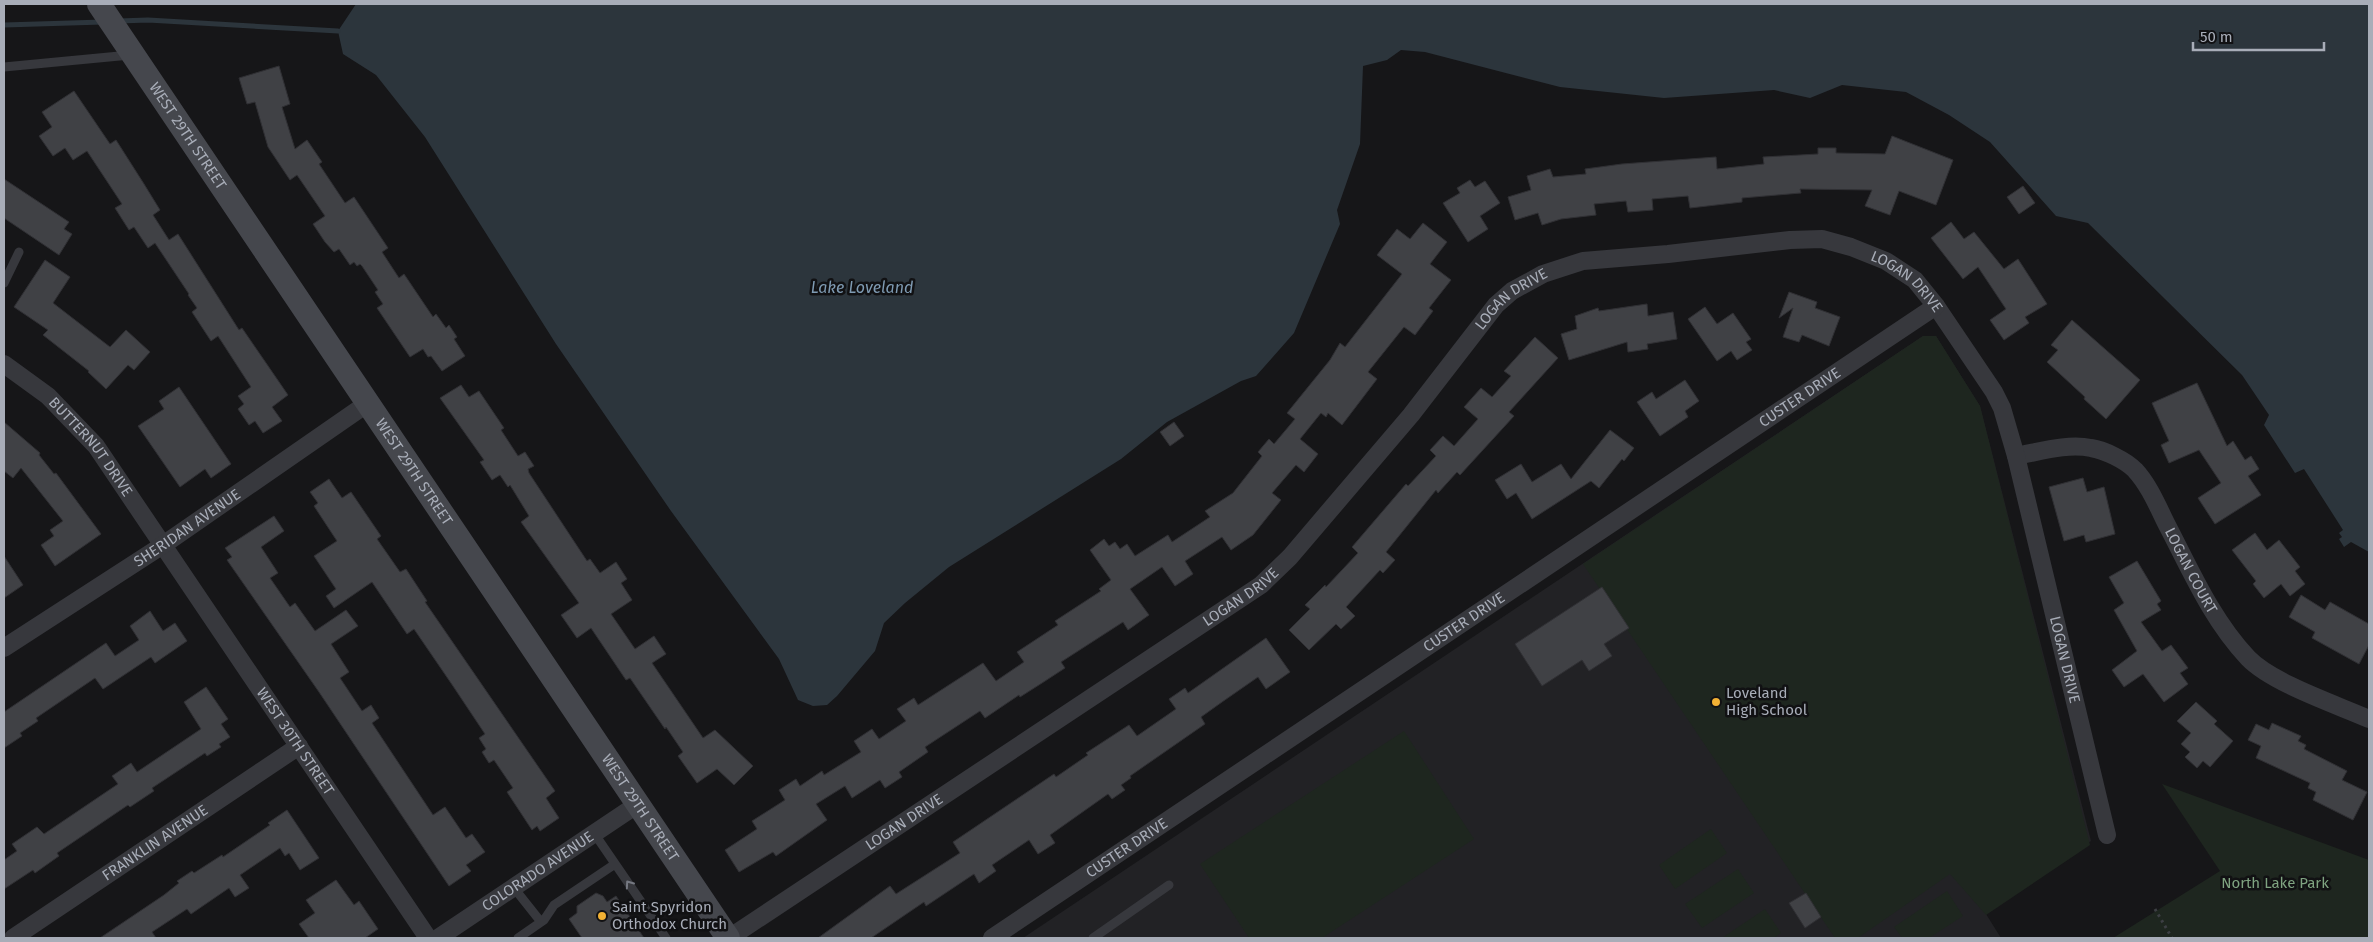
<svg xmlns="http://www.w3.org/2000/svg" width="2373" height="942" viewBox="0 0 2373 942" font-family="'Fira Sans',sans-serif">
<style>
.built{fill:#222225}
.green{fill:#1e261f}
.water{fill:#2c353c}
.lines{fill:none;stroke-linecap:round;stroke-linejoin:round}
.stream{stroke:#2c353c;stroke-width:5}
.building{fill:#404145;stroke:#303034}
.path{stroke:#3d3f44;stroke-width:3;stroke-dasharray:2.5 4;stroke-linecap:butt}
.lane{stroke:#37383d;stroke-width:9}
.street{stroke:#37383d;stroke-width:18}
.secondary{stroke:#45474d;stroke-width:24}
.oneway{stroke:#757881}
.poi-dot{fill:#f2b134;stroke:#111113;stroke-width:2}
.labels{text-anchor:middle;stroke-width:5;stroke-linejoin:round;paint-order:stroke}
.street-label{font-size:15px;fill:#a8adb8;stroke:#111113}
.poi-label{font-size:15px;fill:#a8adb8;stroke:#111113;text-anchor:start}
.park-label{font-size:15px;fill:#7fa381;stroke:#111113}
.water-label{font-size:16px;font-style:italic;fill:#7f9bb3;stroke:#111113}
</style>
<rect width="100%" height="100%" fill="#161618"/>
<!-- built -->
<path class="built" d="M1923,336H1936L1980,406L2091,841L1986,914L2001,938H1023Z"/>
<!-- green -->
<path class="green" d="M1923,336H1936L1980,406L2090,845L1986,915L1950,874L1858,938H1835L1583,564Z
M1404,731L1474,839L1322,938H1249L1200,864Z
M2162,784L2369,860V938H2113L2220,871Z
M1711,829L1727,853L1675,889L1659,865Z
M1738,869L1754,893L1702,928L1685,904Z
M1947,891L1963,916L1929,938H1902L1894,927Z
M1765,909L1781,933L1774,938H1722Z"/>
<!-- water -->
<path class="water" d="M356,4H2369V552L2351,542L2344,547L2339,539L2342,537L2339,533L2343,530L2304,469L2295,473L2264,425L2269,415L2242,375L2088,223L2056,216L1990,142L1949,115L1906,92L1842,85L1810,98L1774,90L1664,98L1560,87L1425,52L1401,50L1387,60L1363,66L1360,144L1337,210L1340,224L1294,333L1256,376L1241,381L1167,422L1121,459L949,567L905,603L884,623L875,651L837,696L827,705L813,706L798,700L779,659L671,511L556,344L425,137L376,75L343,54L338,31Z"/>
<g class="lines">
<!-- stream -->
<path class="stream" d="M119,21L148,20L338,31
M4,25L103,22"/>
</g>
<!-- building -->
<path class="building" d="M279,66L290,104L282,107L295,149L307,140L322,162L319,164L345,203L354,197L388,248L382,252L399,278L404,274L433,317L436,314L446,328L449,325L457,337L454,339L465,356L442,371L431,356L428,357L423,349L410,357L377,308L383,304L375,292L378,290L362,266L360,264L357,266L354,262L350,265L339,249L334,252L325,242L313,224L325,216L297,175L290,180L268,147L255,102L247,104L239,78Z
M74,91L110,144L116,140L144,184L160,210L153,215L169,240L178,234L239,330L242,328L288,395L272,407L282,421L263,433L255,421L249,425L238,409L244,404L238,396L251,387L218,336L211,341L192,312L197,308L188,295L189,294L155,243L148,248L134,227L129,230L115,208L122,204L87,151L73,160L65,148L53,156L39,136L52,127L42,112Z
M1892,136L1953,160L1936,205L1899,191L1890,215L1865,206L1872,190L1800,189L1801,193L1742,198V202L1690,208L1688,196L1652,199L1653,210L1628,212L1626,201L1594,204L1596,215L1561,219L1542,225L1538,213L1515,220L1508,197L1531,190L1527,176L1550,169L1553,177L1586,174L1585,169L1622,164L1716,157L1717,169L1764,164L1763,157L1818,154V148H1836V153L1885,154Z
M4,179L69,222L64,229L72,234L59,255L4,218Z
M1470,180L1475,187L1485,181L1500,203L1480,216L1488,229L1468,242L1443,203L1460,193L1457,188Z
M2023,186L2035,203L2019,214L2007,197Z
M1951,222L1964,239L1974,232L2004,269L2018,259L2047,304L2025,317L2029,323L2004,340L1990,320L2006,309L1978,267L1963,279L1931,238Z
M1423,223L1447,242L1430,264L1451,280L1429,308L1433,311L1415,335L1404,327L1368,372L1377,379L1342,425L1328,413L1326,417L1321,413L1300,439L1318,454L1304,472L1296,465L1272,493L1281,500L1253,535L1231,550L1222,537L1185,561L1193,574L1175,586L1162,567L1130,589L1149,615L1128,630L1123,622L1061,662L1065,668L1042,683L1020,697L1019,695L985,718L980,711L925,747L928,752L899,772L902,777L885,788L880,780L852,798L845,786L816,804L827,820L776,856L773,852L739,872L725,850L757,829L752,821L785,800L779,790L796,779L800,786L822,771L824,775L861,752L854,741L872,729L879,739L906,721L897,709L914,698L918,705L983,663L996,681L1024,662L1017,652L1058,625L1055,621L1101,591L1099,589L1111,580L1090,550L1104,539L1109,546L1115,542L1120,549L1127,544L1135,556L1168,535L1172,542L1210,517L1205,511L1233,493L1262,456L1258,452L1269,439L1274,444L1295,419L1287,413L1330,360L1340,343L1345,347L1402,274L1377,255L1397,229L1410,239Z
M45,260L70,277L53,303L110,347L126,330L150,352L134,370L128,365L106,389L88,372L89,371L43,335L48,330L14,307Z
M1789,292L1817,302L1815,308L1840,317L1829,346L1802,335L1799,342L1783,337L1793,308L1779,318Z
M1647,304L1648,316L1673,312L1677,339L1647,344L1648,349L1628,352L1627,342L1569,360L1561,334L1577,329L1575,316L1598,308L1599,311Z
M1705,307L1717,324L1733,313L1751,339L1746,342L1752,350L1737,360L1731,351L1717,361L1688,319Z
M2072,320L2140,380L2106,419L2084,399L2085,397L2047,362L2058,350L2051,345Z
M1535,337L1558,358L1509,412L1514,416L1460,475L1457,472L1438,493L1436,490L1386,552L1395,560L1383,573L1380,570L1346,607L1355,616L1341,629L1336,624L1309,650L1289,630L1310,609L1305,605L1325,585L1326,587L1358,553L1352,547L1406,484L1408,486L1436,456L1430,450L1443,436L1454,446L1478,419L1464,407L1481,388L1492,397L1511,376L1504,371Z
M1685,380L1699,401L1685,411L1688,417L1660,436L1637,402L1652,392L1656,399Z
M2197,383L2227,446L2233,441L2245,460L2251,456L2259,469L2248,476L2261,495L2215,524L2198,498L2221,483L2199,450L2169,463L2161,445L2169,441L2152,403Z
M461,385L469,397L479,391L504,428L501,430L518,456L525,452L534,466L528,469L529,473L587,561L590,559L600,573L616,562L627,579L621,583L632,600L611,614L635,649L654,636L666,654L652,663L703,738L715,730L753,766L734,785L717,769L697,783L678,756L683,752L666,727L665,729L630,678L626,680L591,628L577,638L561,615L579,603L521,522L529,516L510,485L508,487L500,475L492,480L480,462L484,460L440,398Z
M179,387L231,464L211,478L205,469L180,487L138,426L164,409L159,401Z
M4,422L40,453L39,455L54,474L56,473L101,534L55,566L41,545L54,536L50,530L63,521L21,468L13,478L4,471Z
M1174,422L1184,436L1170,446L1160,432Z
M1610,430L1634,448L1624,461L1622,459L1599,488L1591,481L1532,519L1516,493L1507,499L1495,480L1521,464L1532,482L1561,464L1571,479Z
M2083,478L2087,492L2104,487L2115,534L2086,542L2084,535L2064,541L2049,487Z
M329,479L342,498L351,492L381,536L377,539L400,572L406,569L427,601L425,602L555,791L546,798L559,818L540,831L537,826L532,830L507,792L513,788L494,760L489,763L482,752L486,749L479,738L485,734L453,686L414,629L407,634L372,582L334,608L326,596L336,589L314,556L337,541L314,506L318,503L310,492Z
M274,516L284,531L261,547L278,573L270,578L290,607L295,603L315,631L346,610L358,626L331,644L349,672L340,678L362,711L371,705L379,718L372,723L433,815L445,807L466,838L472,834L485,852L466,865L471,871L449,886L319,692L227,560L232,557L225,548Z
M2255,533L2267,550L2279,540L2300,567L2295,571L2305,584L2290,596L2281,584L2264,598L2253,584L2256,581L2232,550Z
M4,556L23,585L4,598Z
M2137,561L2161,601L2157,604L2161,610L2141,622L2162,651L2171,645L2188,668L2180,673L2188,684L2164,702L2143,674L2124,687L2112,670L2137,651L2114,610L2124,603L2109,577Z
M1602,587L1629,628L1604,644L1612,656L1589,671L1582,660L1542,686L1515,644Z
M2301,595L2325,610L2330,602L2369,624V645L2359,664L2312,638L2315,632L2289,617Z
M150,611L163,631L175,623L187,641L155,663L151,657L103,689L95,678L36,718L38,721L20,733L22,736L4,748V712L106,643L115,656L139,640L130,626Z
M1266,638L1290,672L1266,689L1258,677L1222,702L1201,717L1205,724L1130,776L1131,778L1121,785L1125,790L1112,799L1108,794L1050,835L1055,843L1038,854L1029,840L992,865L996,871L979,883L974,874L926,906L924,902L871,938H818L890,886L896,894L960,853L953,842L1054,774L1056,777L1088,755L1086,753L1129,725L1137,736L1176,709L1169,699L1185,688L1188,693Z
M206,687L228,719L221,724L230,737L219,744L221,747L207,756L205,753L152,788L154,791L130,807L128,805L57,853L59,856L35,873L33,870L4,889V860L17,851L12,844L37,827L44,834L118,784L112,776L131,763L137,772L201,729L184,702Z
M2196,702L2217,721L2214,724L2233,741L2210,767L2203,761L2197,768L2185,757L2190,752L2181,744L2191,733L2177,721Z
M2272,723L2301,736L2298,741L2306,745L2304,749L2347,771L2342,780L2367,792L2353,820L2313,800L2316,792L2308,788L2310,783L2256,758L2261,746L2248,740L2256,724L2269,730Z
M287,810L319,858L300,870L289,853L285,856L280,848L240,875L249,888L235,897L229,888L191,914L187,909L152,932L156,938H100L164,895L179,883L177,881L192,871L194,873L222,855L223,857L270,825L268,823Z
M336,880L354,905L359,901L378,929L365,938H309L299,924L315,913L306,900Z
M596,893L603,896L607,902L616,896L644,938H582L569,919L577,913V906Z
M1806,893L1821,917L1805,928L1789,903Z"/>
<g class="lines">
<!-- path -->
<path class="path" d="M2155,909L2172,938"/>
<!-- lane -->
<path class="lane" d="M4,67L130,55
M4,283L19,252
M594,833L666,938
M514,888L541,922
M518,938L544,920L554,905L615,864
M1093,938L1169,885"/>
<!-- street -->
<g class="street">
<path id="s1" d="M4,364L48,396L96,446L428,938"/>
<path id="s2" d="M2016,456C2039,452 2067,443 2091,448C2104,450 2125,460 2135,470C2149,485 2158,507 2167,525C2191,571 2212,620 2248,658C2272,683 2335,704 2369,719"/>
<path id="s3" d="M4,648L163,545L368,403"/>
<path id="s4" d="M13,938L299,746"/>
<path id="s5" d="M438,938L638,804"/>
<path id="s6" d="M729,938L1261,585L1290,557L1411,415L1496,305L1512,291L1543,274L1583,261L1668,254L1790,240L1822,239L1851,247L1886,261L1915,280L1936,306L1994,392L2002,408L2016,456L2107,835"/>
<path id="s7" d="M992,938L1936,306"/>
</g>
<!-- secondary -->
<path class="secondary" id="s8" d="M99,4L728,938"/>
</g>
<!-- one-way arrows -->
<defs><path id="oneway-chevron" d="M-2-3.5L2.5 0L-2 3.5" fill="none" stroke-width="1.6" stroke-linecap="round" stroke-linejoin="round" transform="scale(1.25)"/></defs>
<use class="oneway" href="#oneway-chevron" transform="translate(629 884) rotate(-125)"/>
<!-- markers -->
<g class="poi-dot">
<circle cx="1716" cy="702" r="5"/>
<circle cx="602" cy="916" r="5"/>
</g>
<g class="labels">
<!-- street labels -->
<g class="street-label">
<text dy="5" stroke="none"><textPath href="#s8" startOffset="159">WEST 29TH STREET</textPath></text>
<text dy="5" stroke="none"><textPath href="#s6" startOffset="1440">LOGAN DRIVE</textPath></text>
<text dy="5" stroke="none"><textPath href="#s6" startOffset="1020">LOGAN DRIVE</textPath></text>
<text dy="5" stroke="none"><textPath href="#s7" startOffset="972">CUSTER DRIVE</textPath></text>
<text dy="5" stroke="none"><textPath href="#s1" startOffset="121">BUTTERNUT DRIVE</textPath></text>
<text dy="5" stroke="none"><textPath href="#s8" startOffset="564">WEST 29TH STREET</textPath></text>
<text dy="5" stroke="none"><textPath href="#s3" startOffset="219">SHERIDAN AVENUE</textPath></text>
<text dy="5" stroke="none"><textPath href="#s2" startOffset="241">LOGAN COURT</textPath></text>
<text dy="5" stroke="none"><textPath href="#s6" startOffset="615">LOGAN DRIVE</textPath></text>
<text dy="5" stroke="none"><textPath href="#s7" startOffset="568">CUSTER DRIVE</textPath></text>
<text dy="5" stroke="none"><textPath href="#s6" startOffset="1860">LOGAN DRIVE</textPath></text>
<text dy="5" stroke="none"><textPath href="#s1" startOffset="480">WEST 30TH STREET</textPath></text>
<text dy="5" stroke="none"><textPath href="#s8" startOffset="969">WEST 29TH STREET</textPath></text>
<text dy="5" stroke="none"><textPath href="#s6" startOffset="210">LOGAN DRIVE</textPath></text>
<text dy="5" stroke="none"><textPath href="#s4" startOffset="171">FRANKLIN AVENUE</textPath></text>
<text dy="5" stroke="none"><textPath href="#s7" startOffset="162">CUSTER DRIVE</textPath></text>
<text dy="5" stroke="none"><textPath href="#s5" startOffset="120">COLORADO AVENUE</textPath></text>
</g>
<!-- poi labels -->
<g class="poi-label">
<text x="1726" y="698">Loveland<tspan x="1726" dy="17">High School</tspan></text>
<text x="612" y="912">Saint Spyridon<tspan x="612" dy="17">Orthodox Church</tspan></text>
</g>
<!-- park labels -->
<g class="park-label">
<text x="2275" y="888">North Lake Park</text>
</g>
<!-- water labels -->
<g class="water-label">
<text x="862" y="293">Lake Loveland</text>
</g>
</g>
<!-- border -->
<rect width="2373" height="942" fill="none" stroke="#a8adb8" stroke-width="10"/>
<!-- scale -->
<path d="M2193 42v8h131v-8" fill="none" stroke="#a8adb8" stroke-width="2.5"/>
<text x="2200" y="42" font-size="15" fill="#a8adb8" stroke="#111113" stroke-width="4" paint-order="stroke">50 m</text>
</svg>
